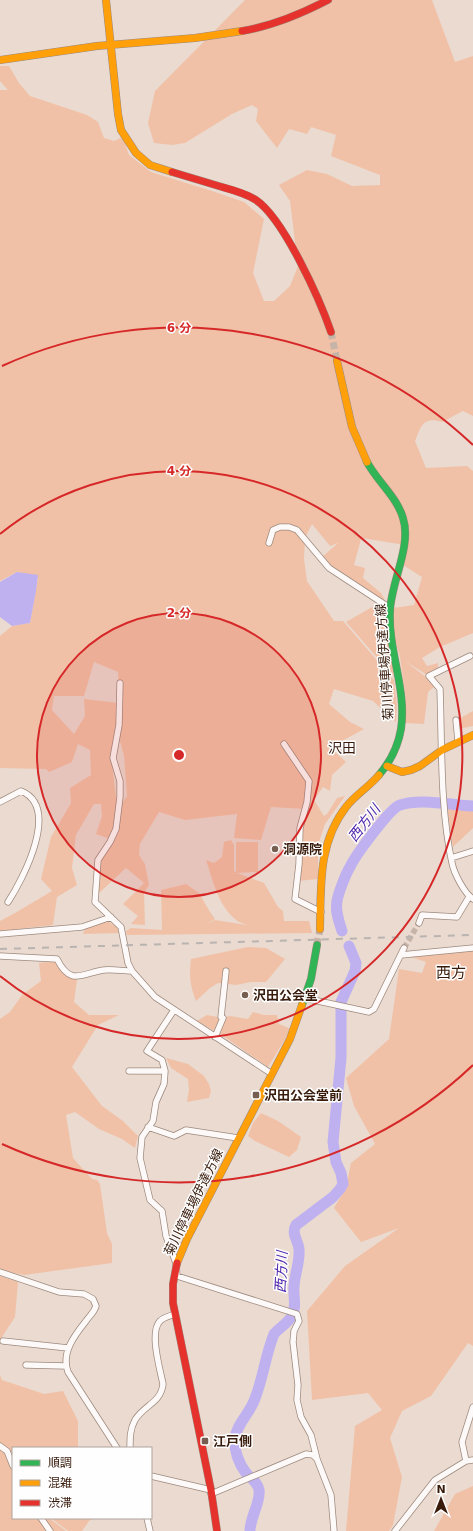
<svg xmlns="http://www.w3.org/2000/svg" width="473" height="1531" viewBox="0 0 473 1531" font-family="'DejaVu Sans','Noto Sans JP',sans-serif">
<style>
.green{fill:#f1c1a7;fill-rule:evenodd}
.water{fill:#bfb1f0}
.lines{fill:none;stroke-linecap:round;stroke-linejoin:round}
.river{stroke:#bfb1f0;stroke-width:11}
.street-tunnel{stroke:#c6b4a9;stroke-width:5.5;stroke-dasharray:5.5 3;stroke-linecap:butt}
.secondary-tunnel{stroke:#c6b4a9;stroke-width:7;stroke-dasharray:7 3.5;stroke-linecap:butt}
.street-casing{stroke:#9e8a7e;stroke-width:7}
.fast-casing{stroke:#9e8a7e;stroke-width:8}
.slow-casing{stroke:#9e8a7e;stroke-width:8}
.jam-casing{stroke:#9e8a7e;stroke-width:8}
.street{stroke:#fcf9f8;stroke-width:5.5}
.fast{stroke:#30b455;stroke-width:7}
.slow{stroke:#ff9f0a;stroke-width:7}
.jam{stroke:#e5322d;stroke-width:7}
.rail{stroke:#bab4b1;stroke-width:2;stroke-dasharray:7 7;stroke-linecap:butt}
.ring{fill:none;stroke:#d62828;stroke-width:2}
.poi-dot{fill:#765e50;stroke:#fefefe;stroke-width:1.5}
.labels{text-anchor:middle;stroke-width:3;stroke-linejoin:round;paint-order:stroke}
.street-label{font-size:13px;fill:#381b0b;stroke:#fefefe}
.poi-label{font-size:13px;font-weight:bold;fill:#381b0b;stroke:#fefefe;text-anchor:start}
.neighbourhood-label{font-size:14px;fill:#381b0b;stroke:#fefefe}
.water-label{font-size:14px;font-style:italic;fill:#4f24ab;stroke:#fefefe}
.quarter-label{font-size:15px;fill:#381b0b;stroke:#fefefe}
.centre{fill:#d62828;stroke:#fefefe;stroke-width:2}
.ring-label{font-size:12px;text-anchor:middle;font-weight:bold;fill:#d62828;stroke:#fefefe;stroke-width:3;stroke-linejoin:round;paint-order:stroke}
</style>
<rect width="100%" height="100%" fill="#eadad0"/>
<!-- green -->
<path class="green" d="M245,0H432L455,62L473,56V416L463,411L442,422C423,416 421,426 415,441L426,468L467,466L473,471V633L440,647L422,658L427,666L438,663V669L427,675L405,661L426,677L435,686L428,692L424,724L405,723L406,699L400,657L395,640L393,608L414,605L422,577L403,565L405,545L362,538L356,527L361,539L354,565L365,568L363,578L381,593L386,602L342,576L321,558L338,543L330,546L312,524L305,538L304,559L307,581L334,621H343L394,680L397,705L396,722L373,701L334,689L329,704L350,722L364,729L342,741L334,751L346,762L332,775L330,791L323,787L314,800L324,816L327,814L337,798L345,796L325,824L318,845V879L297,881L300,827L308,799L313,800L308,797L305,809L271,807L261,840L234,838L237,814L185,820L159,812L140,844L139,855L145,864L149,885L144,893L145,925L131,924L138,916L123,904L144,883L126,868L97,895L100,860L112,843L120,806L127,796L124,756L118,734L111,755L117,806L114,829L110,839L96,834L102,816L101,804H94L76,835L72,868L77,885L57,897L53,925L0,931V921L15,913L52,891L41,879L51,837L71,803L70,788L91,775L90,750L78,744L72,762L49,772L46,769L0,768V636L12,626L30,623L38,578L17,572L0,581V90H8L0,81V66H9L19,83L30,96L87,115L98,122L104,138L114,141L123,137L129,155L151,172L212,191L244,202L264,219L253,273L264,301H274L290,286L298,266L290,201L279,185L307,170L327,174L352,186L380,185V175L331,156L336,135L311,127L307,134L289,129L277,148L256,121L258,109L252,105L232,114L185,143L172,145L154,143L148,123L155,91ZM94,662L118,672L119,703L84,699L85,716L74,734L52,710L54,696H84Z
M379,603L388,610L386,621L394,677L346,622Z
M473,711V726L458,729L457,720Z
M447,808H473V828L453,847Z
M231,840L234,845V871L236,872V842H258V872L237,873L264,883L278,907L283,911L284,921H309L312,933L127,935L126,931L131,928L162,930L161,890L186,884L199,893L210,912L215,919L207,924L215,920L247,925C244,923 239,923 236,920C218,905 213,881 206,860L214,863L222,857L224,842Z
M107,921L117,927L119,933L83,934L85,929Z
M248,947L266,948L285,959L266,982H251L236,985L218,983L210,988L196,1001C190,985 189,976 191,959Z
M473,950V1346L468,1343L431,1396L402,1411L390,1438L402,1477L393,1525L389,1531H346L355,1426L382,1410L368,1393L312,1400L307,1311L345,1266L399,1228L361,1242L334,1208L346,1188L351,1163L375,1144L354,1106L346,1078L389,1039L399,969L422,973L426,962L405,955Z
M55,961L64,973L77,979L74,1002L89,1015H119L98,1025L72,1067L102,1106L123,1121L138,1136L135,1148L122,1139L99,1129L75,1112L66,1115L73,1158L92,1179L97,1180L100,1184L107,1233L112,1244V1263L24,1275L0,1270V1019L10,1012L22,995L41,981L39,963Z
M253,1012L264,1015H277L279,1024L291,1029L268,1067L223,1036L197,1021L207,1015L223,1018L230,1016L248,1019Z
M166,1058L188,1064L204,1076L209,1084L211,1091L209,1098L187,1102L189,1090L188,1079L171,1068Z
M261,1113L278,1121L301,1137L297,1150L289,1157L255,1141L248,1136L253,1123Z
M0,1276L18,1282L15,1317L0,1340Z
M0,1375L2,1380L44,1394L63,1391L78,1421V1448H13V1518H49L66,1531H0Z
M473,1486V1531H434L455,1494Z
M51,1518H94L89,1521L82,1531H68Z"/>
<!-- water -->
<path class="water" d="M17,572L38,575L36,591L30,623L12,626L0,617V582Z"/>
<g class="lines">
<!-- river -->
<path class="river" d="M342,931C339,921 335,912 337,901C338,894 346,873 350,867C355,856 390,808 400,805C420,798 451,805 473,806
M250,1531C250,1517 261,1502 259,1490C258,1483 251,1478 246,1473C239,1464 234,1451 235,1439C236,1425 249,1414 254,1401C263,1380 265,1356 274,1334C279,1328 288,1323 292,1316C297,1306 293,1297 294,1286C295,1273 300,1262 299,1249C298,1240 291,1234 296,1225L333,1197L340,1189L343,1184L341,1173L336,1162L333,1142L341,1058V1002L355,971L356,963L349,946"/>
<!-- street-tunnel -->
<path class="street-tunnel" d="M404,948L419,923"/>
<!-- secondary-tunnel -->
<path class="secondary-tunnel" d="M331,332L337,361
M317,945L320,929"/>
<defs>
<path id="street" d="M269,543L273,530L280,527H289L297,530L329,568L390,608
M470,656L429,676L440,689C442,745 440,808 452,863C454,873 464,893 473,899
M120,683L119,725L113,758L120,781V797L116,829L110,842L98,860L95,902L121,927L128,963L132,971L155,997L272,1074
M456,720L458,741
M284,744L309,781L307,802L300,828L299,864L295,899L321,912
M0,802L21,791C61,807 23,879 8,902
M451,858L473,851
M419,923L422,915L457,917L469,897
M0,934L82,927L111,917
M401,955L473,948
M0,956L57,959C71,987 82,973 104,970C113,969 123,971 132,971
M304,998L369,1012L374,1009L404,948
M174,1010L147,1051L162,1060L165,1071L164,1084L156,1102L153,1121L142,1137L140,1158L150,1200L162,1211L166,1236L176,1263L177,1276L297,1314L299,1321L294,1331L293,1342L298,1385L297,1400L301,1417L311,1435L317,1459
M215,1037L223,1018L221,1017L226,971
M129,1071H165
M148,1127L174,1136L186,1130L238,1138
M0,1272L59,1292L84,1294L93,1299L96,1306C94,1313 90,1315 86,1321C74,1336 61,1353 68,1372L117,1448
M3,1341L68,1348
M26,1365L66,1366
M0,1446L7,1451L13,1466
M130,1448C130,1438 130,1429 135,1420C144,1405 161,1403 163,1384C160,1369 149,1332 160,1321C164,1317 170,1316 175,1314
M466,1461L462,1442L473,1407
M151,1476L211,1490
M211,1494L306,1454L313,1455L317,1459L331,1495L334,1531
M41,1518L50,1531
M147,1518L150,1531
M395,1531L435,1480L466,1461L473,1460"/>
<path id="fast" d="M367,462C377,481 397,497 403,518C412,546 391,582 390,611C388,651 407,689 401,729C398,747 390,762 379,775
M302,1005L311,979L317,945"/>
<path id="slow" d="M106,0L118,114L121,130L136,153L150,165L172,172
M0,60L97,46L195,38L242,31
M337,361L352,427L367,462
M387,766L402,772L411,770L420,766L442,750L473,735
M320,929C321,886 318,843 346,807C355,795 369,787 379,775
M177,1263L187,1239L290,1039L302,1005"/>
<path id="jam" d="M242,31C273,26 301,14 328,0
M172,172C189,177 205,182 222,187C233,190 247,194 256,200C284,219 320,300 331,332
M177,1263L173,1284V1303L211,1490L217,1531"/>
</defs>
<!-- street casing -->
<use href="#street" class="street-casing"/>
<!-- fast casing -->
<use href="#fast" class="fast-casing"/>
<!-- slow casing -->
<use href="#slow" class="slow-casing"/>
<!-- jam casing -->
<use href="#jam" class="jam-casing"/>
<!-- street -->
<use href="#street" class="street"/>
<!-- fast -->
<use href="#fast" class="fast"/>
<!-- slow -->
<use href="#slow" class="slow"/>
<!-- jam -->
<use href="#jam" class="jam"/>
<!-- rail -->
<path class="rail" d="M0,949L473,935"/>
</g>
<!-- distance rings -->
<circle cx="179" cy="755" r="142" fill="#d62828" fill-opacity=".12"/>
<g class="ring">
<circle cx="179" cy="755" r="142"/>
<path d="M0 534A284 284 0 1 1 0 976"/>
<path d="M473 1065A427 427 0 0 1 2 1144M2 366A427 427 0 0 1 473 445"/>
</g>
<!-- markers -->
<g class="poi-dot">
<circle cx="275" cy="849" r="4"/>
<circle cx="245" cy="995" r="4"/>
<rect x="252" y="1091" width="8" height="8" rx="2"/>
<rect x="201" y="1437" width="8" height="8" rx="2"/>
</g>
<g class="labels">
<!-- street labels -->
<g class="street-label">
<text transform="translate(384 662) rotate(-94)" y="5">菊川停車場伊達方線</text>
<text transform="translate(193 1202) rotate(-64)" y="5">菊川停車場伊達方線</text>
</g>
<!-- poi labels -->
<g class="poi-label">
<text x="283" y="854">洞源院</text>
<text x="253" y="1000">沢田公会堂</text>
<text x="264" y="1100">沢田公会堂前</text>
<text x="213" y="1446">江戸側</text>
</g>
<!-- neighbourhood labels -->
<g class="neighbourhood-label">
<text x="342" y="753">沢田</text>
</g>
<!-- water labels -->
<g class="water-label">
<text transform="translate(364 823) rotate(-52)" y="5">西方川</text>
<text transform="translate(281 1272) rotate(-87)" y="5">西方川</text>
</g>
<!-- quarter labels -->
<g class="quarter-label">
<text x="451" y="978">西方</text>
</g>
</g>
<circle cx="179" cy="755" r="6" class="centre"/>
<g class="ring-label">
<text x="179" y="332">6 分</text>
<text x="179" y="475">4 分</text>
<text x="179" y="617">2 分</text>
</g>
<!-- legend -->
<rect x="12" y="1447" width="140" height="72" fill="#fefefe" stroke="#afa39d"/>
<rect x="20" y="1460" width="20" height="6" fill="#30b455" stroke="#afa39d"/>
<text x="48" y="1467" font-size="12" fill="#381b0b">順調</text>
<rect x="20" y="1480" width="20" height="6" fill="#ff9f0a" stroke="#afa39d"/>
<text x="48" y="1487" font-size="12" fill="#381b0b">混雑</text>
<rect x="20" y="1500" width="20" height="6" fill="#e5322d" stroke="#afa39d"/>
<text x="48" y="1507" font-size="12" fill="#381b0b">渋滞</text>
<!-- north arrow -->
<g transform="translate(441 1499)" stroke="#fefefe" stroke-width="3" paint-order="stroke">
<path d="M0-3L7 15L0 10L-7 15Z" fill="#381b0b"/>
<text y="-6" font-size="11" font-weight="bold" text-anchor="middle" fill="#381b0b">N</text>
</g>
</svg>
